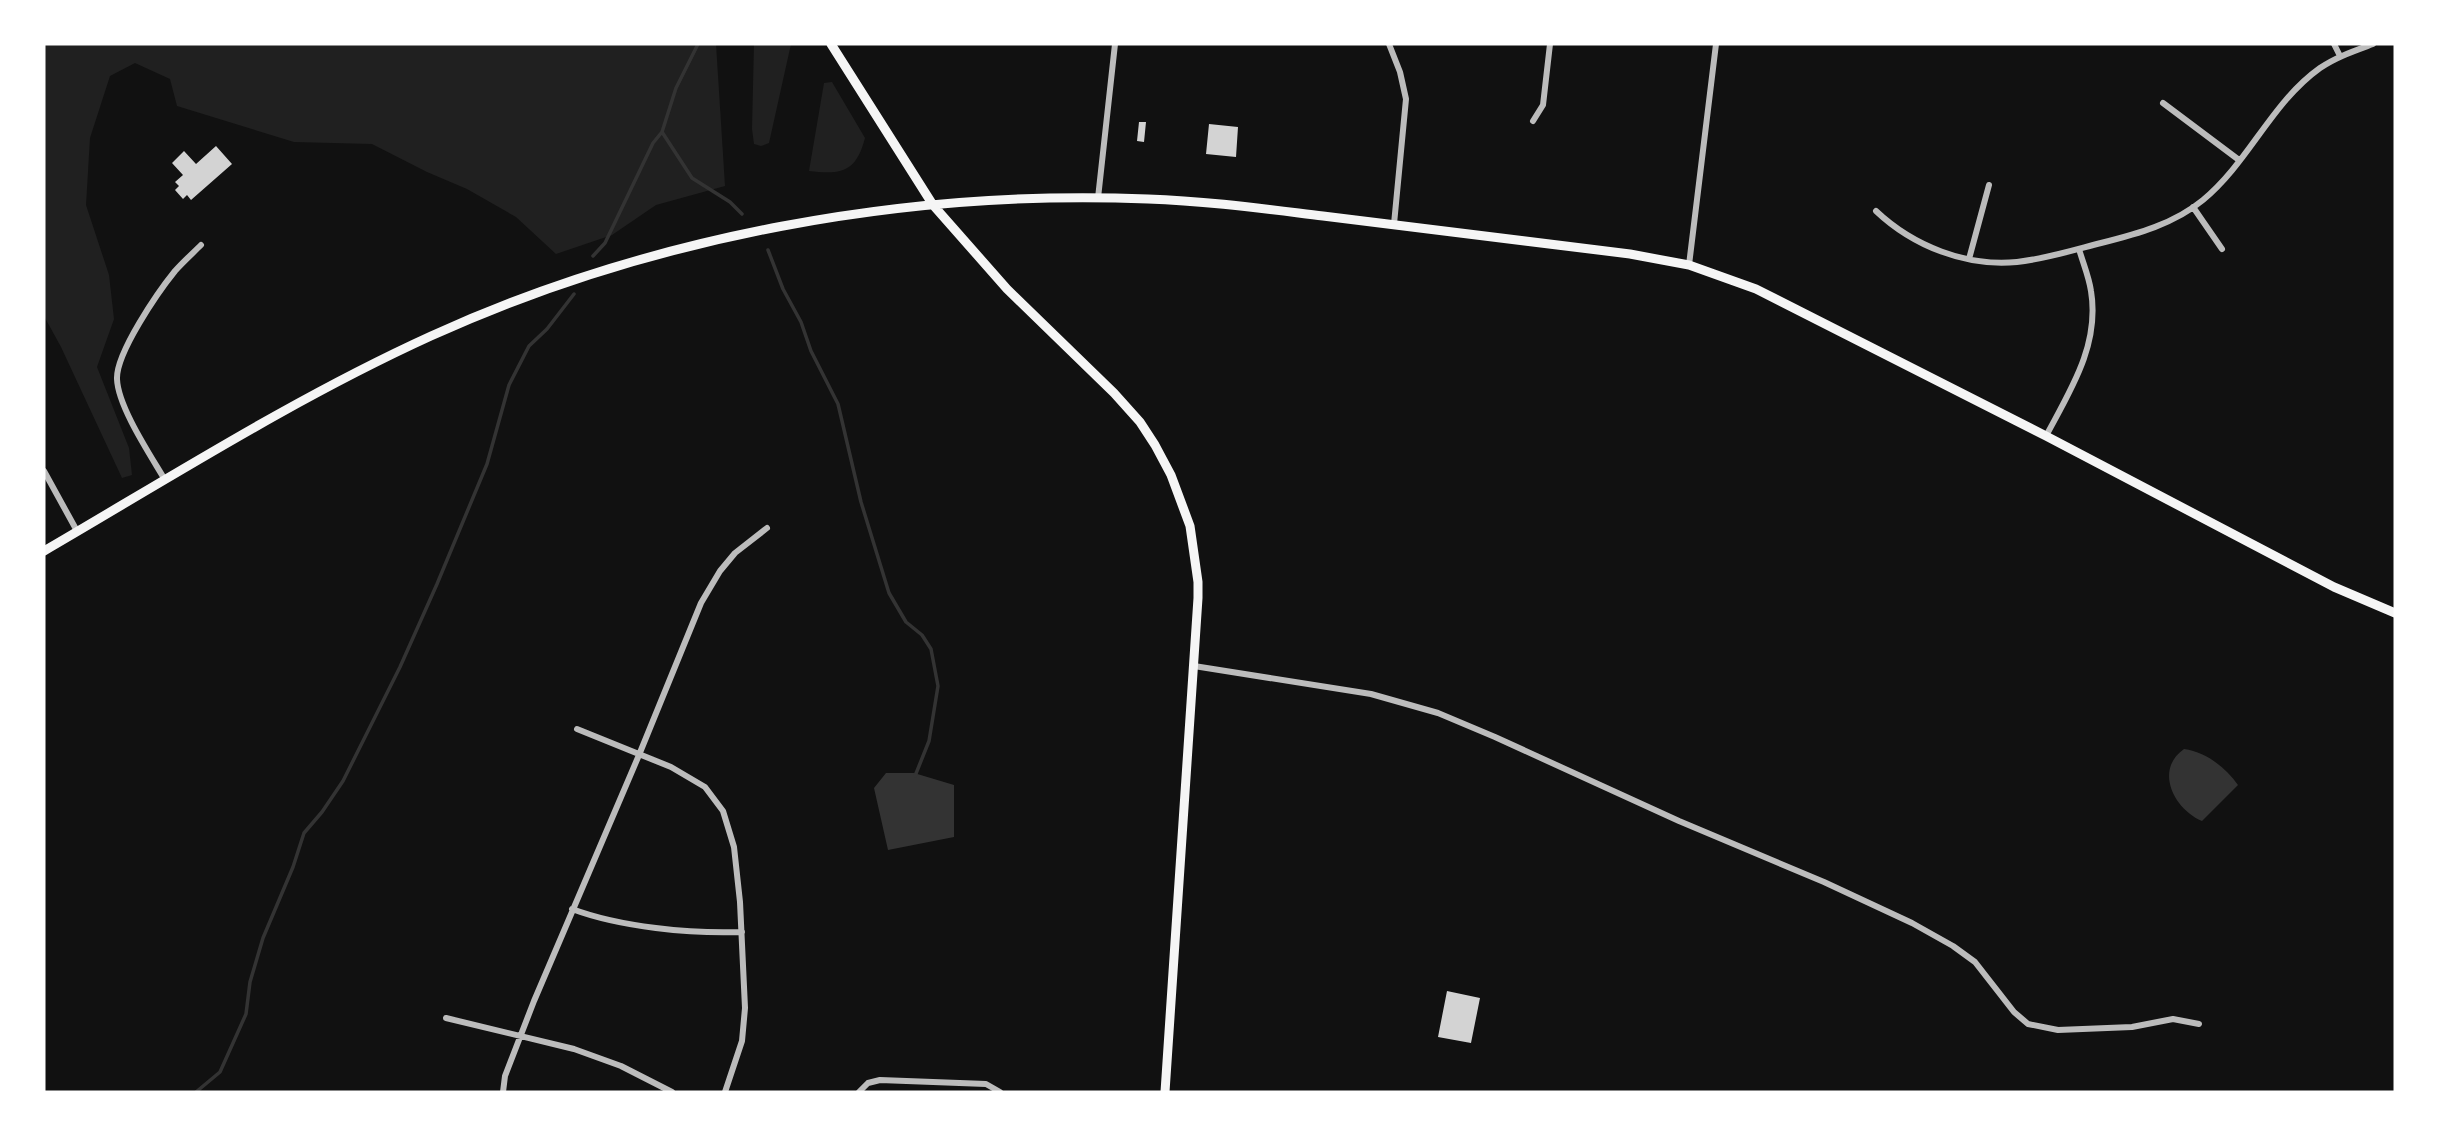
<svg xmlns="http://www.w3.org/2000/svg" width="2439" height="1136" viewBox="0 0 2439 1136" font-family="'Open Sans',sans-serif">
<style>
.green{fill:#202020}
.water{fill:#333}
.lines{fill:none;stroke-linecap:round;stroke-linejoin:round}
.stream{stroke:#333;stroke-width:3.5}
.building{fill:#d3d3d3}
.minor{stroke:#bcbcbc;stroke-width:6}
.secondary{stroke:#f5f5f5;stroke-width:9}
</style>
<rect width="100%" height="100%" fill="#111"/>
<!-- green -->
<path class="green" d="M44,44H716L725,186L656,205L612,235L556,254L516,217L467,189L427,172L372,144L294,142L177,106L170,79L135,63L110,76L90,138L86,205L109,275L114,319L97,367L129,448L132,475L122,478L61,347L44,316Z
M754,44H791L769,143L761,146L754,144L752,129Z
M832,82L865,138C856,172 842,175 809,171L824,83Z"/>
<!-- water -->
<path class="water" d="M2184,749C2206,752 2225,767 2238,785L2202,821C2174,809 2154,770 2184,749Z
M886,773H914L954,785V837L888,850L874,788Z"/>
<g class="lines">
<!-- stream -->
<path class="stream" d="M662,132L692,178L730,202L742,214
M768,250L783,289L801,322L811,351L838,404L861,502L889,593L906,622L922,635L931,649L938,686L929,741L915,776
M593,256L605,243L653,143L662,132L676,88L698,44
M196,1092L220,1072L246,1014L250,982L263,938L293,867L304,833L322,812L343,781L400,667L437,584L487,464L509,385L529,346L547,329L574,294"/>
</g>
<!-- building -->
<path class="building" d="M1139,122H1146L1144,142L1137,141Z
M1209,124L1238,127L1236,157L1206,154Z
M216,146L232,164L191,200L187,195L183,199L175,190L179,186L175,182L183,175L172,163L184,151L196,164Z
M1447,991L1480,998L1471,1043L1438,1037Z"/>
<g class="lines">
<!-- minor -->
<path class="minor" d="M1389,44L1400,72L1406,99L1394,224
M2334,44L2340,56
M2163,103L2239,160
M1533,121L1543,105L1550,44
M1098,198L1115,44
M2193,207L2222,249
M1876,211C1913,246 1966,267 2017,262C2045,259 2074,250 2101,243C2137,234 2174,224 2203,200C2249,162 2271,103 2320,68C2336,57 2354,51 2373,44
M1969,259L1989,185
M1689,265L1716,44
M2046,436C2070,391 2100,345 2091,291C2089,277 2083,263 2079,249
M44,471L77,531
M165,480C151,456 118,407 117,379C116,353 158,292 175,271C183,262 193,253 201,245
M1194,666L1371,694L1438,713L1495,737L1679,821L1824,882L1912,923L1953,946L1975,962L2014,1012L2028,1024L2058,1030L2132,1027L2173,1019L2199,1024
M577,729L671,767L705,787L723,811L734,847L740,902L745,1008L742,1041L725,1092
M572,909C620,927 691,934 742,932
M446,1018L574,1049L621,1066L672,1092
M503,1092L505,1076L534,1001L639,755L701,603L720,571L735,553L767,528
M859,1092L868,1083L880,1080L986,1084L1000,1092"/>
<!-- secondary -->
<path class="secondary" d="M831,44L933,205L1007,289L1114,393L1140,422L1155,445L1171,475L1190,526L1198,582V598L1165,1092
M44,551C171,477 297,397 431,336C651,236 907,189 1148,199C1207,201 1265,209 1323,216C1425,228 1527,242 1630,254L1689,265L1756,289L2046,436L2334,587L2395,613"/>
</g>
<!-- border -->
<rect width="2439" height="1136" fill="none" stroke="#ffffff" stroke-width="91"/>
</svg>
